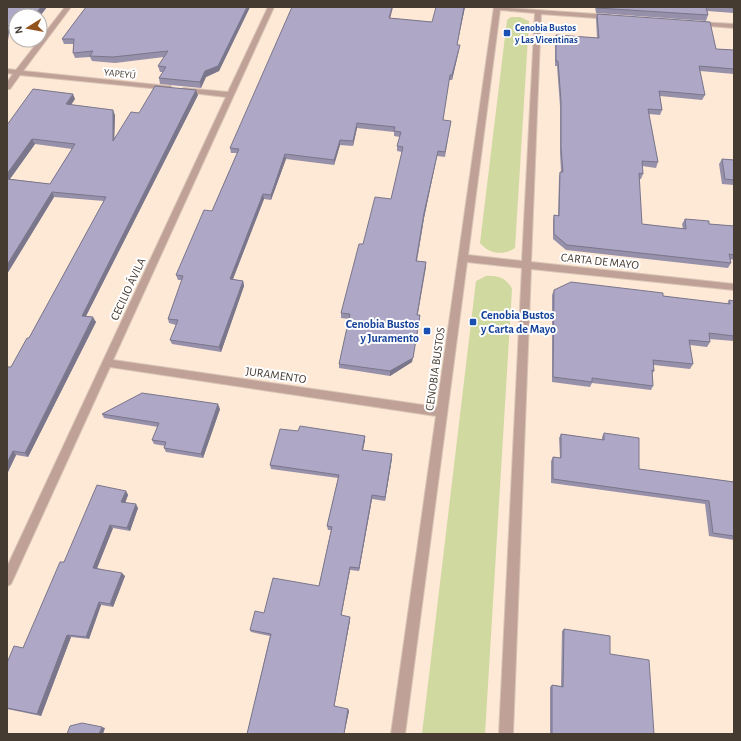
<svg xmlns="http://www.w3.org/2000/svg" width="741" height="741" viewBox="0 0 741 741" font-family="'Alegreya Sans',sans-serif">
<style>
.green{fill:#cfd9a0}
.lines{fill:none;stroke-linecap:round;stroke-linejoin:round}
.minor-casing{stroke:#d9c5b5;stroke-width:2}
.minor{fill:#c0a198;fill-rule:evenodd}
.wall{fill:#9690aa;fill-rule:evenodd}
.shaded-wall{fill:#7a768b}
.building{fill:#aea8c6;stroke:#7a768b}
.transit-dot{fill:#1a4fb4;stroke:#fff;stroke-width:1.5}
.labels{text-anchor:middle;stroke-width:4;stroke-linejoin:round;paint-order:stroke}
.far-transit-label{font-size:10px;font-weight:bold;fill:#164399;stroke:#fff;text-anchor:start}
.far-street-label{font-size:10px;fill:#453b31;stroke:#fff}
.street-label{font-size:12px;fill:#453b31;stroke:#fff}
.transit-label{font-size:12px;font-weight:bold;fill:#164399;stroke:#fff;text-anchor:start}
</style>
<rect width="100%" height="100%" fill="#fee8d6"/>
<!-- green -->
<path class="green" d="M511,17H520L529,21L515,248C503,256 489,254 480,243L507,20Z
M486,276C497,275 507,278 512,289L485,734H422L476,281Z"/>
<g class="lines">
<defs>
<path id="minor" d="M65,7H71L23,71L168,86H171V90L20,75L10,89H7V82L13,74L7,73V69L16,70Z
M268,7H274L113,360L437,407L494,7L610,15L613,17L610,19L541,14L531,262L734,284V290L531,269L513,734H499L522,268L467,262L405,734H391L436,416L110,367L11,584L7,586V567L226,97L184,92L180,90L184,88L228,92ZM500,10L535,13L522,261L468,255Z
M698,22L734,24V28L696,25V23Z"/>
</defs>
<!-- minor casing -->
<use href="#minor" class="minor-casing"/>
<!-- minor -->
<use href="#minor" class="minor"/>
</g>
<!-- wall -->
<path class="wall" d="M7,7H47L40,16H16V31H9L8,40H7Z
M86,7H250L219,71L206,77L201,88L160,84L159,78L163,72H160L158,66L164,57L115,63L92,61L90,57L75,58L73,53V44H64L62,39Z
M465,7L457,45L459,50L452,80H449L443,121H451L445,157L437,156L424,218L417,261L426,262L417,315L420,320L412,362L390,376L339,368V364L349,319L341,318V313L363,244L391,199L402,152L397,151V146L400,137L394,136V132L357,128L353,146L340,145L334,165L286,159L271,200L264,199L233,279L243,281L244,286L221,352L172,344L170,340L176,325L169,323L168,319L182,280H178L176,275L212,211L237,153H231L230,148L390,18L432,22Z
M595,7H734V13L707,11L708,15L706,21L596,13Z
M597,14L716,49L734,50V74L700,71L705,95L702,100L660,96L662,110L660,115L649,114L658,162L656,168L642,166L643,174L641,179H639L642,224L683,229L682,224L685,219L709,224L734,226V260L730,259L731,263L728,268L566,250L553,239V220L554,215H558L559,177L560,172H561L560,153V106L557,66H555V40L556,35L597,38L596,19Z
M198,95L86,316L96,322L28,457L16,455L7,474V367H11L29,338L104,201L54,197L7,274V125L75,99L71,105L115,115L114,138L139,113ZM35,144L72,149L50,184L10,179Z
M722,159L734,160V185L722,184L719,164Z
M554,290L663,296L727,304L729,300L734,301V341L709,339L710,342L707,347L690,345L693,364L690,369L654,365V371L652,374L653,386L651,390L592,383L590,387L552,382V295Z
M220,409L203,458L166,452L164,448L165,446L154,444L152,440L158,427L104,418L102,414Z
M298,431L365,436V440L363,450L392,454V458L385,501L372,499L359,571L350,570L341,615L350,620L334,706L349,711L344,734H247L270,636L251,632L250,630L264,613L319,586L331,530H328L327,526L338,478L271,469L270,465Z
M604,433L639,469L734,482V540L709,536L705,504L551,483V461L553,457L560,458L559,438L561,434L602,440V437Z
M126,491L128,495L125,503L138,508L130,531L113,528L97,568L125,576L113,607L101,605L89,639L71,637L41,716L7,709V663L23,648L64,562Z
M564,629L610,654L654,734H550V687L552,685L561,686L562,631Z"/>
<!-- shaded-wall -->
<path class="shaded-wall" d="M41,7H47L40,16H34Z
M247,7H250L219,71L206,77L201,88L200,82L205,71Z
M392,7H393L389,23V18Z
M464,7H465L456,50L457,45Z
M7,26L9,31L8,40L7,39Z
M460,45L459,50L452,80V75Z
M196,90L198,95L84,320L82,316Z
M73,94L75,99L68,109L66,104Z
M113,110L115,115L114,146L113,141Z
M357,123V128L353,146V141Z
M32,139L35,144L7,183V174Z
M340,140V145L334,165V160Z
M438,151L437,156L424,218L416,266L424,213Z
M285,154L286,159L271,200V195Z
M52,192L54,197L7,274V265Z
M263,194L264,199L231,284L230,279Z
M426,262V267L417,319V315Z
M243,281L244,286L221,352L219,347Z
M420,315L412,362L390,376V371Z
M93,317L96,322L28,457L25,453Z
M218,404L220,409L203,458L201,454Z
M365,436V440L362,454V450Z
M13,451L16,455L7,474V463Z
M392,454V458L385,501V497Z
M126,491L128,495L124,506L121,502Z
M372,495V499L359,571V568Z
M136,504L138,508L130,531L127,528Z
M110,525L113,528L96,571L93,568Z
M350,567V570L341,618V615Z
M122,573L125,576L113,607L110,604Z
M99,602L101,605L89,639L86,637Z
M350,617V620L334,708V706Z
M67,635L71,637L41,716L37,714Z
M348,709L349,711L344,734Z
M102,727L105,728L103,734H99Z"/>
<!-- building -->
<path class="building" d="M7,7H41L34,16H16V25L7,26Z
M86,7H247L218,66L205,71L200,82L159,78L166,67L158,66L168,51L113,57L90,56L93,51L73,53L74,39H62Z
M292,7H392L389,18L432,22L436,7H464L457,45H460L452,75H450L443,120L451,121L445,152L438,151L424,213L416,261L426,262L417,315H420L413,358L390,371L339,364L350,314L341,313L359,244H363L375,197L391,199L403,147L397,146L401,132L394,131L395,127L357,123L353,141L340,140L334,160L285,154L271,195L263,194L230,279L243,281L219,347L170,340L178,320L168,319L183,276L176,275L204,210L212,211L239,149L230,148Z
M597,7H706L708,15L597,8Z
M718,7H734V8Z
M597,14L710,22L716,49L734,50V69L699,66L705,95L659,91L662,110L648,109L658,162L642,161L643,174L639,173L642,224L686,229L685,219L709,221V224L734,226V255L729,254L731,263L567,245L554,234V215L559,216L560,172H563L561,148V101L558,61H556V35L599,38Z
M155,86L196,90L82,316L93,317L25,453L13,451L7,463V367H11L27,338H29L106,197L52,192L7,265V179L50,184L75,144L32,139L7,174V125L33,89L73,94L66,104L113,110V141L131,112L139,113Z
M722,159L734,160V180L725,179Z
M571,282L663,293V296L730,304L729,300L734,301V336L709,333L710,342L689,340L693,364L653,360L654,371L652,370L653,386L592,378V382L553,377L554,290Z
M142,393L218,404L201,454L164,448L166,442L152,440L159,423L102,414Z
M300,426L365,436L362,450L392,454L385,497L372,495L359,568L350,567L341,615L350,617L334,706L348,709L344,734H247L271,634L250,630L255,611L264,613L273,578L319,586L332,527L327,526L339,475L270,465L280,429L298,431Z
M604,433L639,438V469L734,482V536L713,533L709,501L553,479V457L561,458V434L604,440Z
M97,485L126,491L121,502L136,504L127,528L110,525L93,568L122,573L110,604L99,602L86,637L67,635L37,714L7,708V663L14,646L23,648L60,562H64Z
M564,629L610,636V654L649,660L654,734H552V685L563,687Z
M82,723L102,727L99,734H67L70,726Z"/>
<!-- markers -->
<g class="transit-dot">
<rect x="503" y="29" width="8" height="8" rx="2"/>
<rect x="469" y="318" width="8" height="8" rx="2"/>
<rect x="423" y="327" width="8" height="8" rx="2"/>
</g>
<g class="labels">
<!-- far-transit labels -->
<g class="far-transit-label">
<text x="515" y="31">Cenobia Bustos<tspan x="515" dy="12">y Las Vicentinas</tspan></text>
</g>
<!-- far-street labels -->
<g class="far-street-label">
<text transform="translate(120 73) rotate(6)" y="4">YAPEYÚ</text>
</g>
<!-- street labels -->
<g class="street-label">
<text transform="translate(600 261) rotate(6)" y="4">CARTA DE MAYO</text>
<text transform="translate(128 289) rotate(-65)" y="4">CECILIO ÁVILA</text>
<text transform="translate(435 369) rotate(-82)" y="4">CENOBIA BUSTOS</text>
<text transform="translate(276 375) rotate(8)" y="4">JURAMENTO</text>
</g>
<!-- transit labels -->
<g class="transit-label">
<text x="481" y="319">Cenobia Bustos<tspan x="481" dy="14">y Carta de Mayo</tspan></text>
<text x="419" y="328" text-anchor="end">Cenobia Bustos<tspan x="419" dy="14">y Juramento</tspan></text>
</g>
</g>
<!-- border -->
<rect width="741" height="741" fill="none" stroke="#453b31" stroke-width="16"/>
<!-- north arrow -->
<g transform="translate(28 28) rotate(259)"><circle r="19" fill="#ffffff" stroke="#b5b1ad"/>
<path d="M0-3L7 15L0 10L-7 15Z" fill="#93531d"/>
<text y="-6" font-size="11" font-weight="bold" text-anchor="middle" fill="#453b31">N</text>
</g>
</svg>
